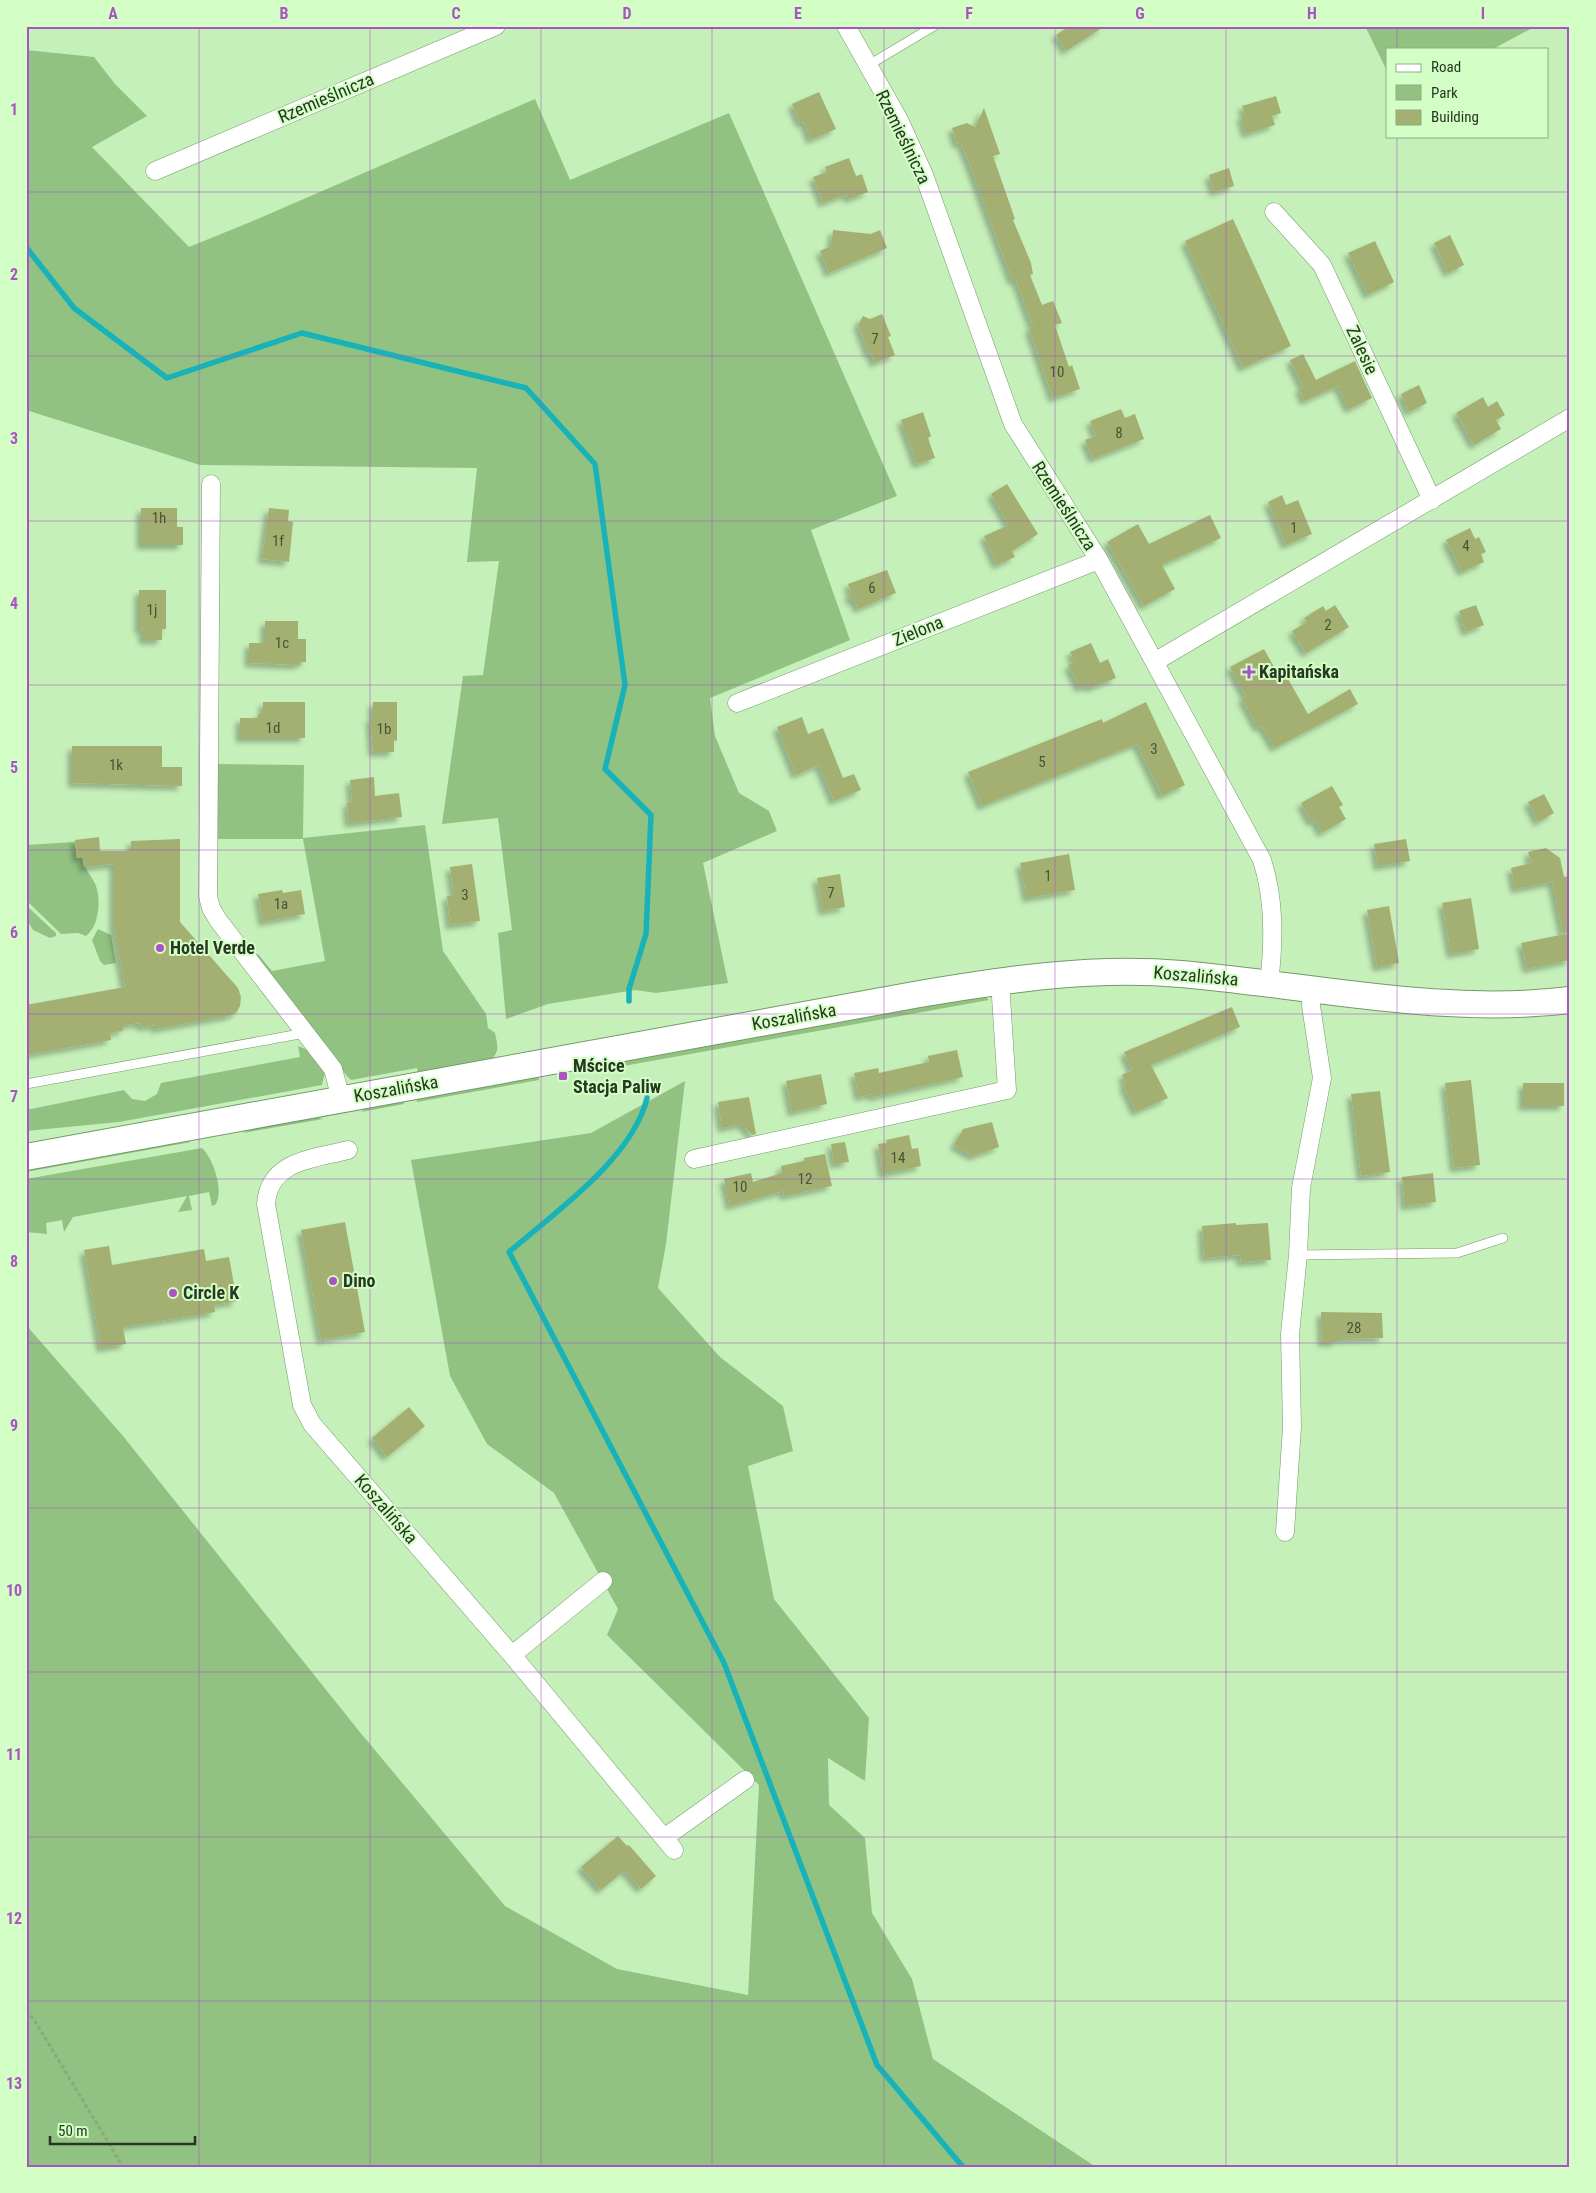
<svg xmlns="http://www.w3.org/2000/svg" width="1596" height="2193" viewBox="0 0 1596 2193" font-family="'Roboto Condensed',sans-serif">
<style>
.green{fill:#91c282}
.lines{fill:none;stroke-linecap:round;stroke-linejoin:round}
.stream{stroke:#18b3b8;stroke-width:5.5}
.building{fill:#a3b071;filter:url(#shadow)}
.service-casing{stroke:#749b67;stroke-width:10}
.minor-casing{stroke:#749b67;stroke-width:19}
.secondary-casing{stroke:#749b67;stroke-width:28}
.path{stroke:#89a97f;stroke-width:3;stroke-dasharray:4 2.5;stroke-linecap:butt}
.service{stroke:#fff;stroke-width:9}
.minor{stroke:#fff;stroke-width:18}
.secondary{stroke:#fff;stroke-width:26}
.grid{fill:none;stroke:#aa54c2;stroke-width:1;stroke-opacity:0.55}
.poi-dot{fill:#aa54c2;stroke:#d3fec6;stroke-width:2}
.labels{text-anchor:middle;stroke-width:4;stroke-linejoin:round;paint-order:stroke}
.number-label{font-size:15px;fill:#465536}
.street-label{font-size:18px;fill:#273722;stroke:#d3fec6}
.poi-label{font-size:18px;font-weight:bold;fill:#273722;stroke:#d3fec6;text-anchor:start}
.neatline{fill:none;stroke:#aa54c2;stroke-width:2}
.grid-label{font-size:16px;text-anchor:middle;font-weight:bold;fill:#aa54c2}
</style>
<defs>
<filter id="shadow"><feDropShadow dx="-4.5" dy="4.5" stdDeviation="2.5" flood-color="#0004"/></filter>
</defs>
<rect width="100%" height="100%" fill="#c6f0b9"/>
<!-- green -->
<path class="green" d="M1365,26H1536L1493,49H1387V71Z
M26,50L94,57L115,84L147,116L92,147L189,247L248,223L535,99L570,180L729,113L897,496L811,530L850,640L710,698L715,736L739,793L769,811L777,831L703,863L728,983L656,993L635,990L548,1004L506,1019L498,933L512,930L498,818L442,824L463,676L483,675L499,561L467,562L477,468L200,465L26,410Z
M216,764L304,765L303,838L425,825L443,951L486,1014L488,1028L495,1033C498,1047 500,1053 488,1062L418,1074L417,1068L351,1080L346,1075L290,998L255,957L258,954L272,971L325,961L303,839H217Z
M75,842L77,858L82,857C84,870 92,875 96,886C101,900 99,927 86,936L78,933L61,934L26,900V845Z
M29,908L56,933V936L50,938L33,930L29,923L26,909Z
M98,929L111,935L116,963L104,965L100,961L92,940Z
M983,995L989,1000L596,1071L595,1065Z
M298,1046L308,1050L325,1072L322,1085L119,1122L26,1131V1110L124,1090L132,1099L145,1101L157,1094L161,1083L300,1057Z
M538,1075L539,1080L417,1102L416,1096Z
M685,1081L666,1244L658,1288L720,1357L783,1406L793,1451L748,1466L774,1599L869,1718L865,1781L828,1758L829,1805L865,1838L872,1913L912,1979L933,2059L1096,2167H26V1325L123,1436L359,1731L505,1906L617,1969L748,1995L759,1785L607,1635L618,1609L554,1493L487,1444L450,1376L411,1160L591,1133Z
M403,1098L404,1104L361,1112L372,1104Z
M308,1115L323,1119L243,1133L250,1128Z
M177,1139L191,1142L26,1172V1167Z
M202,1148C213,1158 225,1192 215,1205L212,1206L209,1192L189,1196L192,1210L178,1212L187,1196L73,1217L64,1232L62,1220L46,1223L47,1234L26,1232V1179Z"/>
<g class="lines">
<!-- stream -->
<path class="stream" d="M26,247L74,308L167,378L302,333L526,388L595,464L625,685L605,769L651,815L646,934L629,989V1001
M647,1098C633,1158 554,1213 509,1252L724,1663L877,2065L963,2167"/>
</g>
<!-- building -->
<path class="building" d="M1070,26H1105L1066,51L1056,35Z
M819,92L836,129L811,140L804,122L800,123L792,104Z
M1276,96L1281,113L1272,116L1275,125L1246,134L1241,116L1245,115L1242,106Z
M984,108L1000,154L993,156L1015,219L1013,220L1031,263L1033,274L1030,275L1042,305L1053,301L1062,323L1055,325L1069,367L1072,365L1080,389L1053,398L1029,328L1033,327L1016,280H1012L970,165L961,143L957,144L952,128L967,123L975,127Z
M849,158L856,176L862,174L868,192L849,199L847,194L823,203L813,177L827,172L825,167Z
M1229,168L1234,186L1214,192L1209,175Z
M1233,219L1291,346L1243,368L1185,241Z
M833,230L871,234L880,230L887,248L829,273L820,251L831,246Z
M1450,235L1464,265L1448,273L1434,243Z
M1375,241L1394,282L1368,295L1348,253Z
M882,314L891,336L888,337L895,355L874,363L871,353L869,354L858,325L863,316L870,319Z
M1303,354L1316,380L1355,361L1372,398L1349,409L1338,386L1305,401L1299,389L1303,387L1290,360Z
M1419,385L1427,403L1409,412L1401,394Z
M1483,397L1488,407L1497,401L1505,415L1496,420L1501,429L1474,445L1456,413Z
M1121,409L1125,418L1135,414L1144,439L1093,459L1085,440L1096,436L1090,421Z
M923,412L931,436L928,438L935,458L917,464L901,420Z
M1007,484L1038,534L1012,551L1015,557L997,565L984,536L1009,525L991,494Z
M1282,495L1286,505L1298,500L1312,534L1286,545L1268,502Z
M141,508H177V527H183V545H141Z
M269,508L289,510L288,521L293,522L289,562L262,559Z
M1210,515L1221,538L1162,565L1175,589L1144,606L1107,542L1138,524L1149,544Z
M1470,528L1475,539L1479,537L1486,552L1481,554L1484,562L1462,572L1446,540Z
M887,570L896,593L858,609L855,601L849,599L851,592L848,584Z
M139,590H166V629H162V640H143V629L139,630Z
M1335,605L1349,627L1306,653L1292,631L1307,622L1304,618L1323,606L1326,611Z
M1476,605L1484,625L1466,632L1459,611Z
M265,621H298V639H306V662H300V665L249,663V643H265Z
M1091,643L1100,663L1108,659L1116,678L1090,688L1089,685L1080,688L1068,665L1075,662L1070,652Z
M1264,649L1278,674L1283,670L1308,714L1350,689L1358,704L1275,748L1262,726L1258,728L1242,698L1246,696L1230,667Z
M263,702H305V738H240V718H258V714H263Z
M373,702H397V741L394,740V752H373L370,718H373Z
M1146,702L1185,785L1162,796L1137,744L982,806L968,772L1102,719L1103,723Z
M802,717L808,734L823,728L843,778L854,774L861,790L834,801L819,765L796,775L777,727Z
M72,746H162V767H182V786L72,783Z
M374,777L375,796L399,793L402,817L349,823L347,803L352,802L350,780Z
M1332,786L1343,805L1339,807L1346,819L1322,833L1315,820L1311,822L1301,803Z
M1544,794L1554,813L1538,822L1528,802Z
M99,837L100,851H131V841L180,839V922L238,988L241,997L240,1006L236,1013L228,1016L155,1029V1025L144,1027L138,1023L132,1024L125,1025L122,1031L110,1033L111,1040L26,1055V1005L125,987L114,928V864L84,867L83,857L77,858L75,840Z
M1406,839L1410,861L1378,866L1374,844Z
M1546,848L1560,858L1564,877L1570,876V960L1527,969L1521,943L1570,933H1563L1552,882L1515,889L1511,868L1531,863L1528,852Z
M1069,854L1075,890L1027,898L1020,863Z
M472,864L480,921L450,925L447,896L454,895L450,867Z
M840,874L845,907L823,911L817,878Z
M282,890L283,893L301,890L305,914L263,922L258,894Z
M1471,898L1479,949L1451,954L1442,903Z
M1389,906L1399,963L1377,967L1367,910Z
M1232,1007L1240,1027L1151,1065L1168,1098L1136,1112L1123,1084L1126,1083L1122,1075L1132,1070L1124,1052Z
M957,1050L963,1077L873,1097L872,1094L859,1097L854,1073L878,1068L879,1073L929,1062L928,1056Z
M821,1074L827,1104L792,1112L786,1081Z
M1471,1080L1480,1165L1454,1168L1445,1083Z
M1523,1083H1564V1106H1523Z
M1380,1091L1390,1172L1361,1176L1351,1094Z
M749,1097L756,1134L752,1135L742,1124L722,1128L718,1102Z
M992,1122L999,1147L973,1156L954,1145L963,1129Z
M909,1135L912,1149L918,1148L921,1166L883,1174L878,1144L887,1143L886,1140Z
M845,1142L849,1162L834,1164L831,1144Z
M825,1154L832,1186L784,1196L783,1191L730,1206L724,1179L751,1173L753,1182L782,1173L781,1166L804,1161V1158Z
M1433,1173L1436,1202L1405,1206L1402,1177Z
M345,1222L365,1332L321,1340L301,1230Z
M1236,1223V1225L1268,1223L1271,1260L1241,1262L1240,1255L1204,1258L1202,1226Z
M109,1246L112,1265L204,1249L206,1261L229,1257L237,1301L214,1305L215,1312L123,1327L126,1344L101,1348L84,1250Z
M1321,1312L1382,1313L1383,1338L1337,1339V1342H1322Z
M409,1407L425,1426L387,1457L372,1438Z
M618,1836L627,1846L629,1845L656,1876L641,1889L625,1870L601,1890L581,1867Z"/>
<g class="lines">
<defs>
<path id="service" d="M867,66L934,26
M26,1084L305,1033
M1298,1255L1457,1253L1503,1238"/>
<path id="minor" d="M846,26L899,120L924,175L1013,424L1099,560L1262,860C1275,900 1274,942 1269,983
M155,171L496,26
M1274,212L1322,265L1432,500
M211,484L208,896L211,908L218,920L333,1069L341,1099
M1156,661L1570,418
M737,703L1099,560
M348,1150C314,1159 269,1160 266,1204L302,1405L312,1424L512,1655L674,1850
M694,1159L1007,1090L1000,981
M1285,1532L1292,1427L1290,1334L1298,1255L1301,1188L1322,1078L1311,1006L1312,988
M512,1655L603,1581
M664,1838L745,1780"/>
<path id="secondary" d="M26,1157L914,995C1003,980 1091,966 1181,974C1309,985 1441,1016 1570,1000"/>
</defs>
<!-- service casing -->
<use href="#service" class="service-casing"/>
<!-- minor casing -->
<use href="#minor" class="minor-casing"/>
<!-- secondary casing -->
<use href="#secondary" class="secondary-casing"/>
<!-- path -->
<path class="path" d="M26,2011L35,2021L123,2167"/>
<!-- service -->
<use href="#service" class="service"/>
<!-- minor -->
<use href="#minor" class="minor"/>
<!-- secondary -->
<use href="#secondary" class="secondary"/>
</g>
<!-- grid -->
<path class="grid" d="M199,26V2167M370,26V2167M541,26V2167M712,26V2167M884,26V2167M1055,26V2167M1226,26V2167M1397,26V49M1397,136V2167M26,192H1570M26,356H1570M26,521H1570M26,685H1570M26,850H1570M26,1014H1570M26,1179H1570M26,1343H1570M26,1508H1570M26,1672H1570M26,1837H1570M26,2001H1570"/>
<!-- markers -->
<g class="poi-dot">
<path d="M1246.5 664.5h5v5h5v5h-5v5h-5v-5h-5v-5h5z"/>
<circle cx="160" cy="948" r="5"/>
<rect x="558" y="1071" width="10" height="10" rx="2.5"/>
<circle cx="333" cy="1281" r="5"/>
<circle cx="173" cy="1293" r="5"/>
</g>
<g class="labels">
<!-- number labels -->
<g class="number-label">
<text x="875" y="344">7</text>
<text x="1057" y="377">10</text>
<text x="1119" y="438">8</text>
<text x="159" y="523">1h</text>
<text x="1294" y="533">1</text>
<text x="278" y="546">1f</text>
<text x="1466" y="551">4</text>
<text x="872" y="593">6</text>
<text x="152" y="615">1j</text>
<text x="1328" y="630">2</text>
<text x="282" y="648">1c</text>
<text x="273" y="733">1d</text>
<text x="384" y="734">1b</text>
<text x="1154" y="754">3</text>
<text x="1042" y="767">5</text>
<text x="116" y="770">1k</text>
<text x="1048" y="881">1</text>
<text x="831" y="898">7</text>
<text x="465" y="900">3</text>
<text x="281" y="909">1a</text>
<text x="898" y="1163">14</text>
<text x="805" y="1184">12</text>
<text x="740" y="1192">10</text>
<text x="1354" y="1333">28</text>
</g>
<!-- street labels -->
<g class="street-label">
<text transform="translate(326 98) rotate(-23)" y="6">Rzemieślnicza</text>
<text transform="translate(903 137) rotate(64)" y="6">Rzemieślnicza</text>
<text transform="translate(1362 350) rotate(65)" y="6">Zalesie</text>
<text transform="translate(1064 506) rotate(57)" y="6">Rzemieślnicza</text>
<text transform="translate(918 631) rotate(-22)" y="6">Zielona</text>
<text transform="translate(1196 976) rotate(5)" y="6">Koszalińska</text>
<text transform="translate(794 1017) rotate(-10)" y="6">Koszalińska</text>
<text transform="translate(396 1089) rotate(-10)" y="6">Koszalińska</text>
<text transform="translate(386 1509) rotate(49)" y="6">Koszalińska</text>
</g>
<!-- poi labels -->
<g class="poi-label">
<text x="1259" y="678">Kapitańska</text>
<text x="170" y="954">Hotel Verde</text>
<text x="573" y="1072">Mścice<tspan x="573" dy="21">Stacja Paliw</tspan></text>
<text x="343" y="1287">Dino</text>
<text x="183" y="1299">Circle K</text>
</g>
</g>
<!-- border -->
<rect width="1596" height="2193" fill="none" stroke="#d3fec6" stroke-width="55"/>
<!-- legend -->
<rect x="1386" y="48" width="162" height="90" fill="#d3fec6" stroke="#8eae84"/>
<rect x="1396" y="64" width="25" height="8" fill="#ffffff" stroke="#8eae84"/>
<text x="1431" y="72" font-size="15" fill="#273722">Road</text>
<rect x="1396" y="85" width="25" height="15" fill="#91c282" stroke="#8eae84"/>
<text x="1431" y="98" font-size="15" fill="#273722">Park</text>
<rect x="1396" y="110" width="25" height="15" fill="#a3b071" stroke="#8eae84"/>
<text x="1431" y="122" font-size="15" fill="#273722">Building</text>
<!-- scale -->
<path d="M50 2136v8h145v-8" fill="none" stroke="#273722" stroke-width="2.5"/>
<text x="58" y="2136" font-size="15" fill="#273722" stroke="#d3fec6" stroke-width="4" paint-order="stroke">50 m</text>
<rect x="28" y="28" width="1540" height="2138" class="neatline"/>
<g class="grid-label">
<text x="113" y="19">A</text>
<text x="284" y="19">B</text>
<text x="456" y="19">C</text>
<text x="627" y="19">D</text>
<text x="798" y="19">E</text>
<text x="969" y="19">F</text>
<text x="1140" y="19">G</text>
<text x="1312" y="19">H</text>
<text x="1483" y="19">I</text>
<text x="14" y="115">1</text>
<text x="14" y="280">2</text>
<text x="14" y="444">3</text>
<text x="14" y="609">4</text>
<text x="14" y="773">5</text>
<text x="14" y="938">6</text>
<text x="14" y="1102">7</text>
<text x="14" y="1267">8</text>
<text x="14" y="1431">9</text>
<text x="14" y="1596">10</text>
<text x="14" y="1760">11</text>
<text x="14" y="1924">12</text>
<text x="14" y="2089">13</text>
</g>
</svg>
